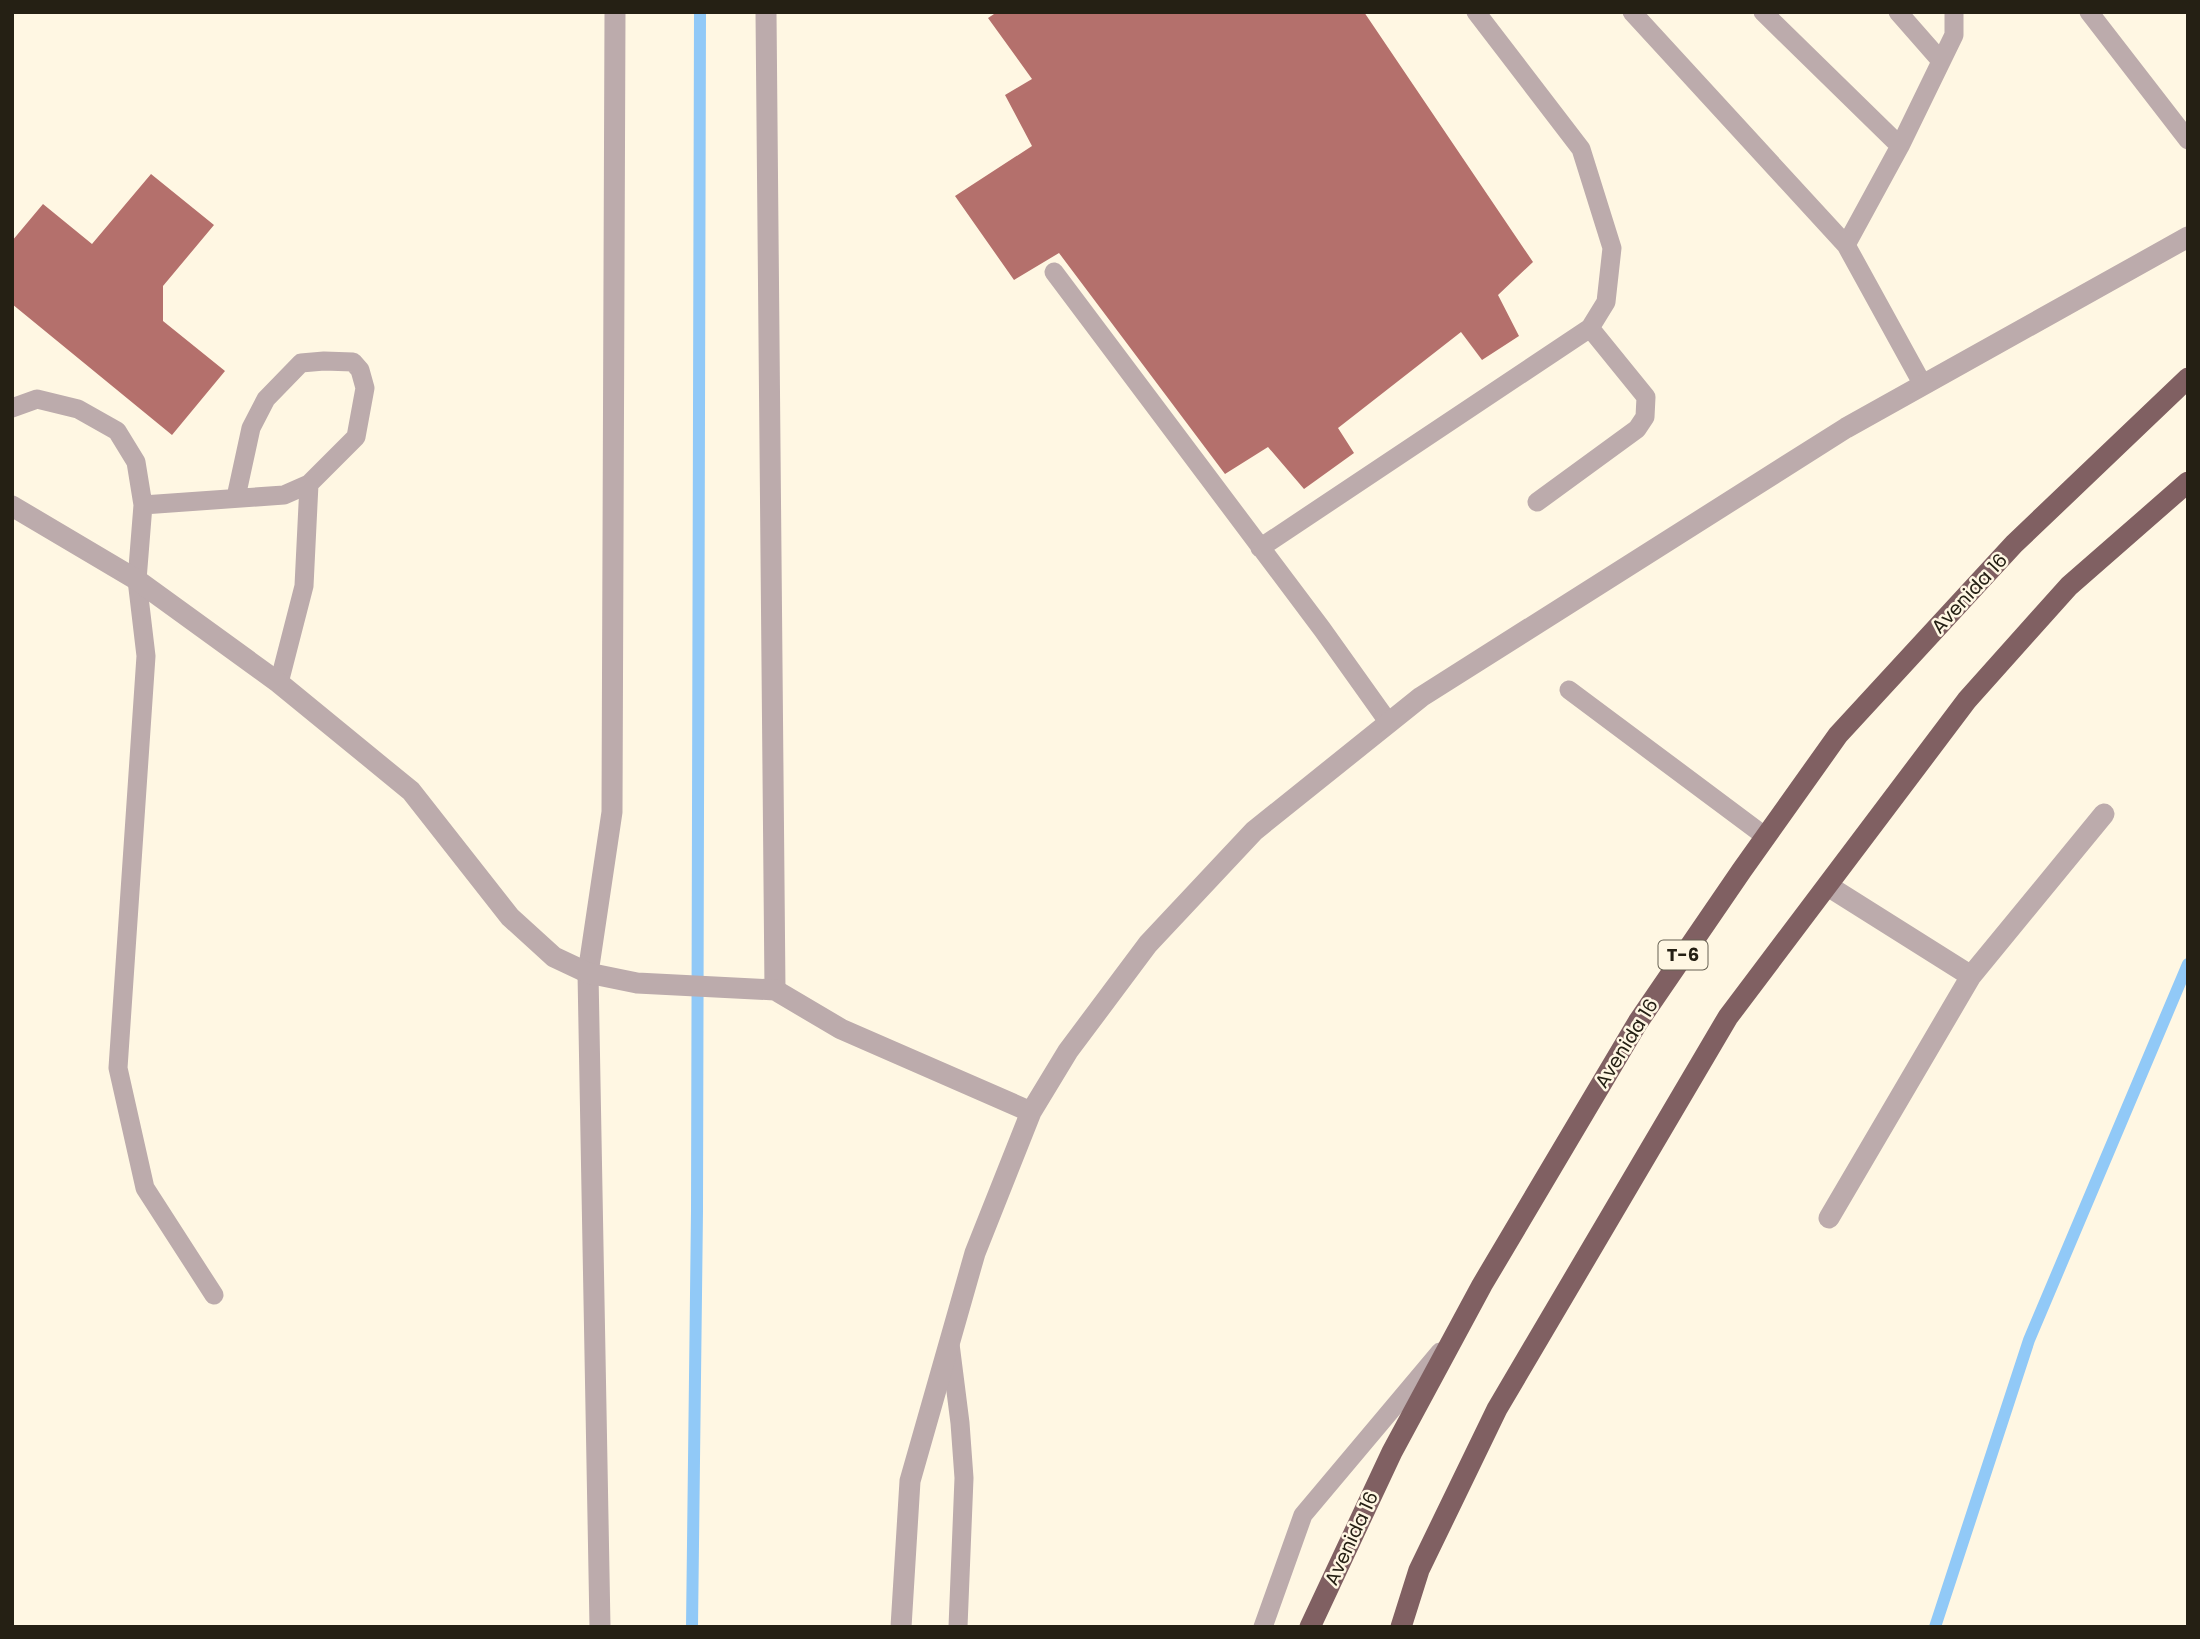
<svg xmlns="http://www.w3.org/2000/svg" width="2200" height="1639" viewBox="0 0 2200 1639" font-family="Poppins,sans-serif">
<style>
.lines{fill:none;stroke-linecap:round;stroke-linejoin:round}
.stream{stroke:#91c9f7;stroke-width:12}
.building{fill:#b4706c}
.service{stroke:#bcabac;stroke-width:19}
.minor{stroke:#bcabac;stroke-width:21}
.tertiary{stroke:#bcabac;stroke-width:21}
.trunk{stroke:#806062;stroke-width:21}
.labels{text-anchor:middle;stroke-width:5;stroke-linejoin:round;paint-order:stroke}
.shield{fill:#fff7e3;stroke:#666052;stroke-width:2}
.shield-label{font-size:18px;font-weight:bold;fill:#252014}
.street-label{font-size:19px;fill:#252014;stroke:#fff7e3}
</style>
<rect width="100%" height="100%" fill="#fff7e3"/>
<g class="lines">
<!-- stream -->
<path class="stream" d="M692,1627L697,1211L700,12
M1935,1627L2029,1340L2188,964"/>
</g>
<!-- building -->
<path class="building" d="M997,12H1364L1533,262L1498,295L1519,336L1482,360L1461,332L1338,428L1354,453L1304,489L1268,447L1225,474L1059,253L1014,280L955,196L1032,146L1005,95L1032,79L988,18Z
M151,174L214,225L163,286V321L225,371L172,435L12,304V241L43,204L92,244Z"/>
<g class="lines">
<!-- service -->
<path class="service" d="M1632,12L1846,245
M1763,12L1900,146
M1898,12L1941,61
M2089,12L2188,140
M1054,272L1322,629L1389,723
M1923,385L1846,245L1900,146L1954,35V12
M12,408L37,399L78,409L117,431L136,462L143,505L137,580L146,656L118,1068L145,1188L214,1295
M1537,502L1637,429L1645,417L1646,397L1590,328
M143,505L284,495L309,484L356,437L365,388L360,370L353,362L324,361L301,363L266,399L251,428L236,497
M1260,548L1590,328L1606,302L1612,248L1581,149L1476,12
M279,683L304,586L309,484
M1569,690L1766,837
M950,1344L960,1423L964,1478L958,1627
M1263,1627L1303,1515L1440,1352"/>
<!-- minor -->
<path class="minor" d="M766,12L775,990
M1828,886L1971,976
M1829,1218L1971,976L2104,814
M600,1627L588,973L612,812L615,12"/>
<!-- tertiary -->
<path class="tertiary" d="M12,506L137,580L279,683L411,791L510,917L554,957L588,973L637,983L775,990L841,1029L1031,1112
M901,1627L910,1481L975,1253L1031,1112L1068,1051L1148,944L1254,831L1421,697L1846,428L2188,237"/>
<!-- trunk -->
<path class="trunk" d="M1310,1627L1392,1452L1482,1285L1638,1022L1742,870L1838,735L2014,544L2188,378
M1401,1627L1419,1570L1497,1409L1728,1017L1967,700L2069,586L2188,482"/>
</g>
<g class="labels">
<!-- shield labels -->
<rect class="shield" x="1658.5" y="940.5" width="49" height="29" rx="5"/>
<g class="shield-label">
<text x="1683" y="961">T-6</text>
</g>
<!-- street labels -->
<g class="street-label">
<text transform="translate(1969 593) rotate(-47)" y="7">Avenida 16</text>
<text transform="translate(1626 1043) rotate(-58)" y="7">Avenida 16</text>
<text transform="translate(1351 1538) rotate(-65)" y="7">Avenida 16</text>
</g>
</g>
<!-- border -->
<rect width="2200" height="1639" fill="none" stroke="#252014" stroke-width="28"/>
</svg>
